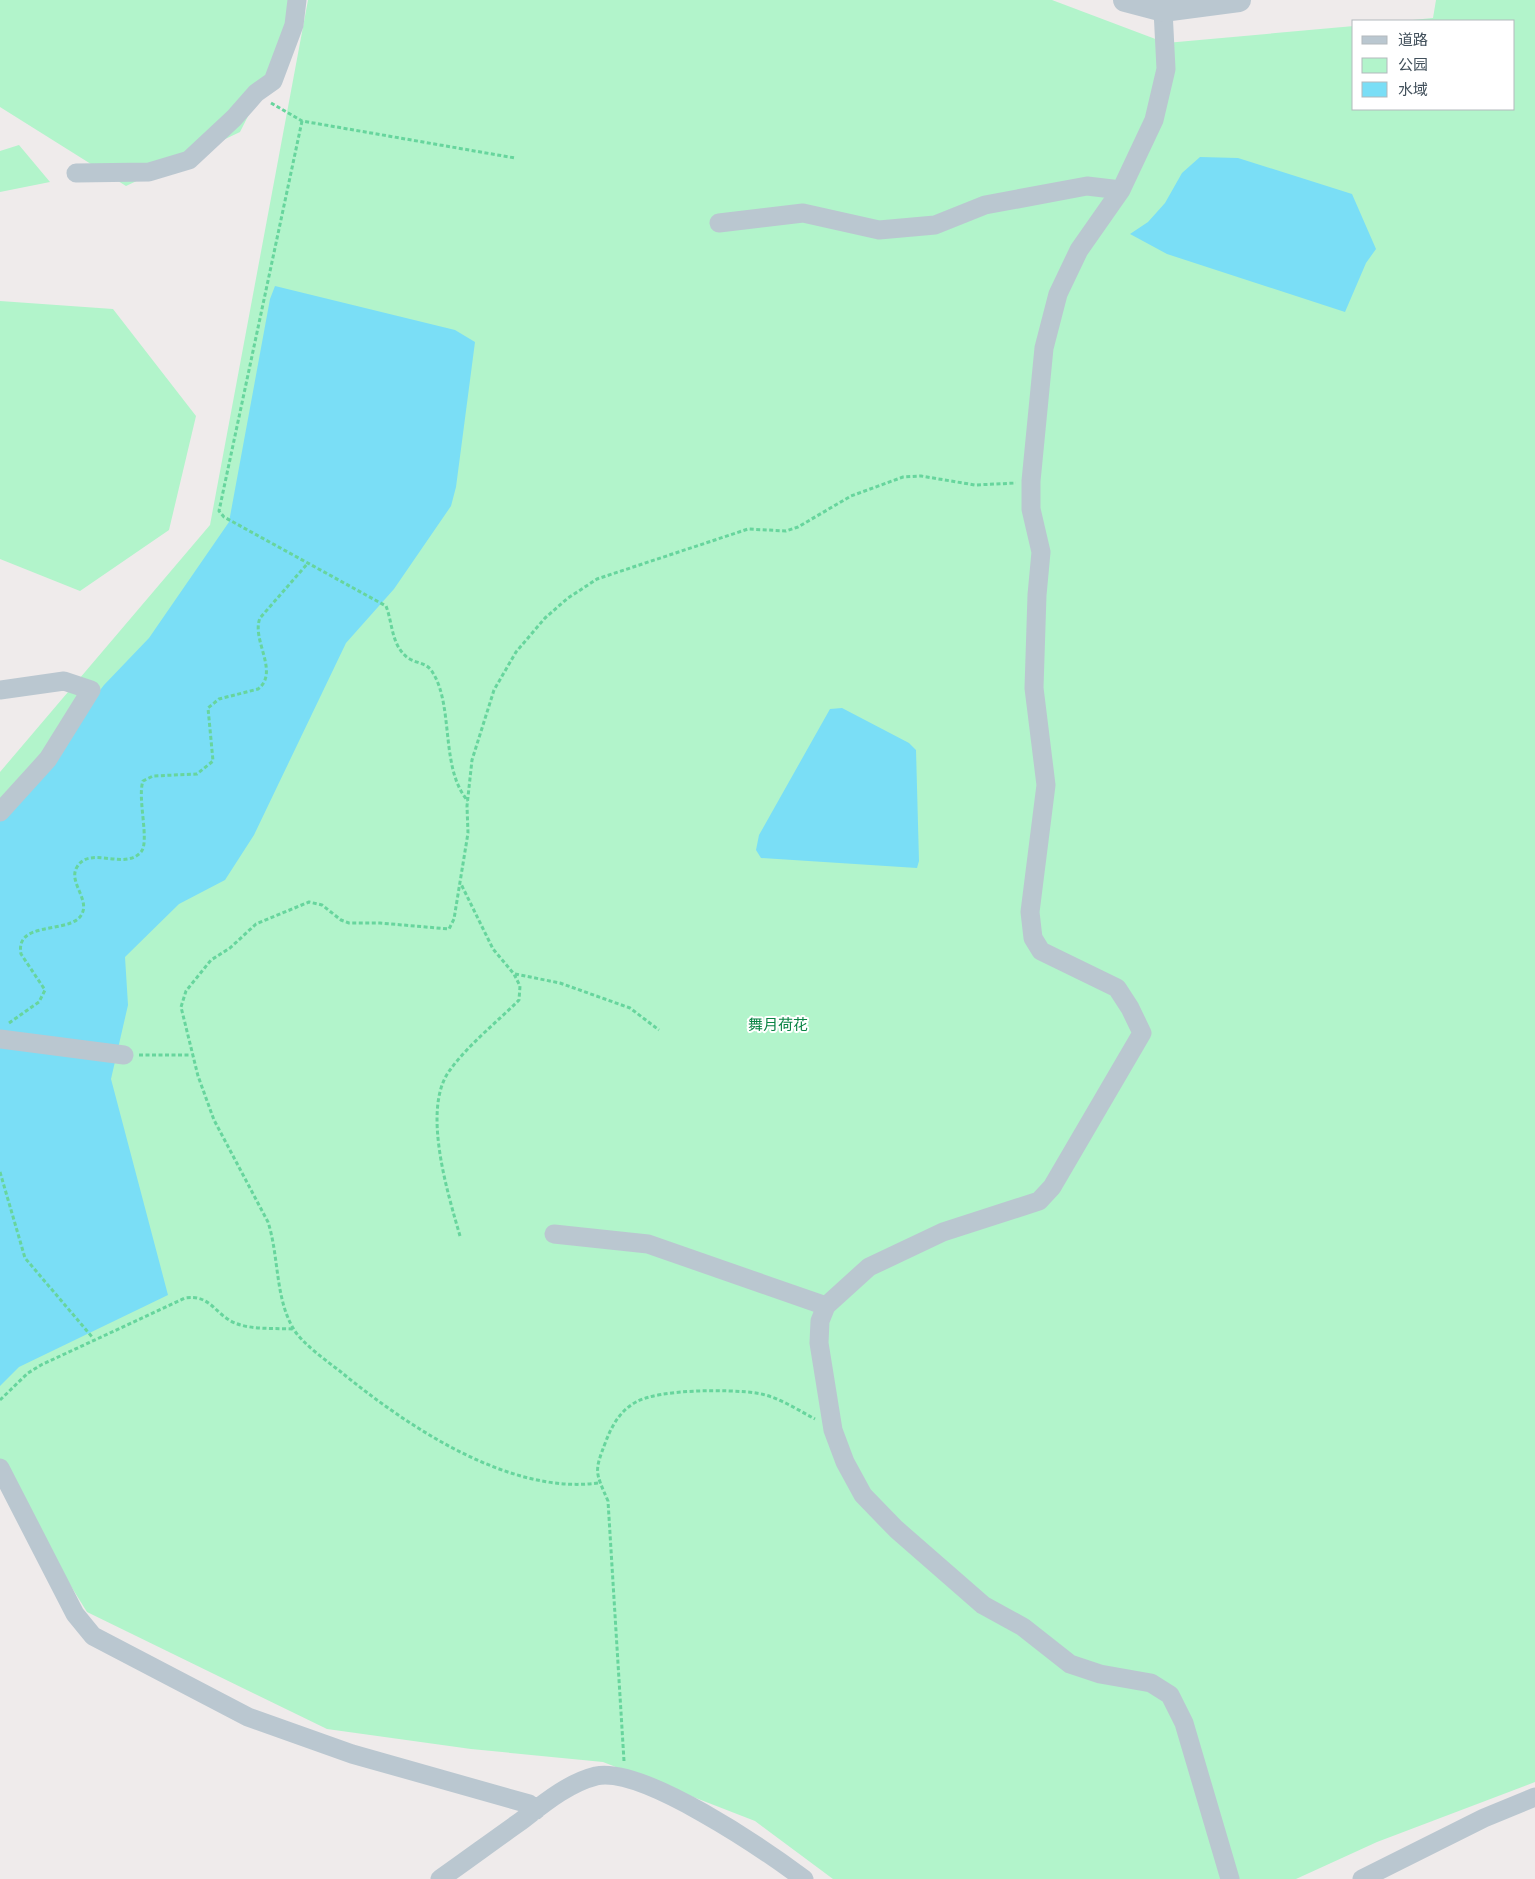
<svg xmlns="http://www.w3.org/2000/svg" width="1535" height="1879" viewBox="0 0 1535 1879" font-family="Signika,'Noto Sans SC',sans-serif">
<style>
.green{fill:#b2f4cb}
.water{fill:#7adef6}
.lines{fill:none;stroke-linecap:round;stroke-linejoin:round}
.path{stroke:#67d59d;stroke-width:3;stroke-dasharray:4 2.5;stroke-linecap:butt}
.minor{stroke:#bac7d0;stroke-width:19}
.tertiary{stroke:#bac7d0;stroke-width:24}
.labels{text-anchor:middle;stroke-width:4;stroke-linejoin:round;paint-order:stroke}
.park-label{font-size:15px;fill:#0b8445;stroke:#fff}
</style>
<rect width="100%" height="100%" fill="#efebeb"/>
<!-- green -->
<path class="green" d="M0,0H288L286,41L240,132L126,186L0,107Z
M308,0H1052L1166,43L1354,26V109H1514V21H1402L1433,18L1436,0H1535V1782L1377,1842L1296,1879H833L755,1821L603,1762L471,1749L327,1729L87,1612L0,1472V772L210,525Z
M19,145L50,182L0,192V151Z
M0,301L113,309L196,416L169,530L80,591L0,559Z"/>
<!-- water -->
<path class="water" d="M1200,157L1238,158L1352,194L1376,249L1366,263L1345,312L1167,254L1130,234L1148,222L1165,203L1182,173Z
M275,286L455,330L475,342L456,487L451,506L394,589L346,643L254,835L225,880L179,904L125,957L128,1005L111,1079L168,1295L19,1367L0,1386V821L104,685L149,638L229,522L270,299Z
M842,708L909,743L916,750L919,861L917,868L761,858L756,850L759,835L830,709Z"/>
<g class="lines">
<!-- path -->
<path class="path" d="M271,103L302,121L515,158
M302,121L219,511L224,517L386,606C393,624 391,645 408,658C417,664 427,662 433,673C454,707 440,769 468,801
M515,974L560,983L630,1008L659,1030
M9,1023L39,1002L45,990L21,954C15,922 63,933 79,918C94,902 67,883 77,867C90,845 124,871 141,852C150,842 137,798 143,781L153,776L197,774L213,761L208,708L219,699L258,689C280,672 251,640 260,618L308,563
M139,1055H191
M0,1172L25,1258L93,1338
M460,1236C448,1194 421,1108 450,1070C468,1045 497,1022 519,1000L520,986L514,974L493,949L461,884
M0,1400L28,1373L41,1365L185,1298C211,1294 215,1315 235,1323C252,1330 275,1328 294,1329
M598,1483C509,1495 407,1426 341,1372C327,1361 301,1343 293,1328C275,1297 279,1256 268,1222L214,1120L198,1076L181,1007L186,991L211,960L230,948L256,924L309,902L322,905L341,920L349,923H380L449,929L454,919L468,833L467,806L472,760L494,690L516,652L545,618L568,598L597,579L748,529L786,531L798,527L851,496L903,477L921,476L975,485L1016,483
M624,1761L608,1501C595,1471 594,1472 606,1441C612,1425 621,1410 636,1402C659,1389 729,1389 756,1393C777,1396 796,1409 815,1419"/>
<!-- minor -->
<path class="minor" d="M1163,10L1166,69L1154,120L1121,190L1079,250L1058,294L1044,348L1031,481V509L1041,552L1037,595L1034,688L1046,785L1030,912L1033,938L1041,951L1117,988L1130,1008L1142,1033L1052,1187L1039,1201L943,1232L869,1267L826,1306L820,1321L819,1343L833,1430L845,1462L863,1495L896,1529L983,1605L1023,1627L1070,1664L1100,1674L1151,1683L1170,1695L1184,1723L1230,1879
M76,173L149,172L189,160L234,118L256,93L273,81L294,25L297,0
M719,223L803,213L879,230L935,225L985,205L1087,186L1121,190
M0,690L64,681L91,690L48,759L0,812
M0,1039L124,1055
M554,1234L648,1244L826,1306
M0,1468L75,1614L93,1636L248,1717L352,1754L529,1804L536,1810
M440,1879C467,1860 494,1840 521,1821C543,1804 568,1783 596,1776C643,1766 765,1850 804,1879
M1362,1879L1484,1818L1535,1797"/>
<!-- tertiary -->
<path class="tertiary" d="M1125,0L1163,10L1239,0"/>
</g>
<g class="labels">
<!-- park labels -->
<g class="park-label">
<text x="778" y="1030">舞月荷花</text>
</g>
</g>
<!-- legend -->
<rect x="1352" y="20" width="162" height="90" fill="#ffffff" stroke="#b3b9bd"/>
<rect x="1362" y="36" width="25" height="8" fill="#bac7d0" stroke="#b3b9bd"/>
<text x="1398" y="45" font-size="15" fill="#42505b">道路</text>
<rect x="1362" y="58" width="25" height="15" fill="#b2f4cb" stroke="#b3b9bd"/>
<text x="1398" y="70" font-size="15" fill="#42505b">公园</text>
<rect x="1362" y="82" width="25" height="15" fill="#7adef6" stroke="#b3b9bd"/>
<text x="1398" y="95" font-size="15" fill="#42505b">水域</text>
</svg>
